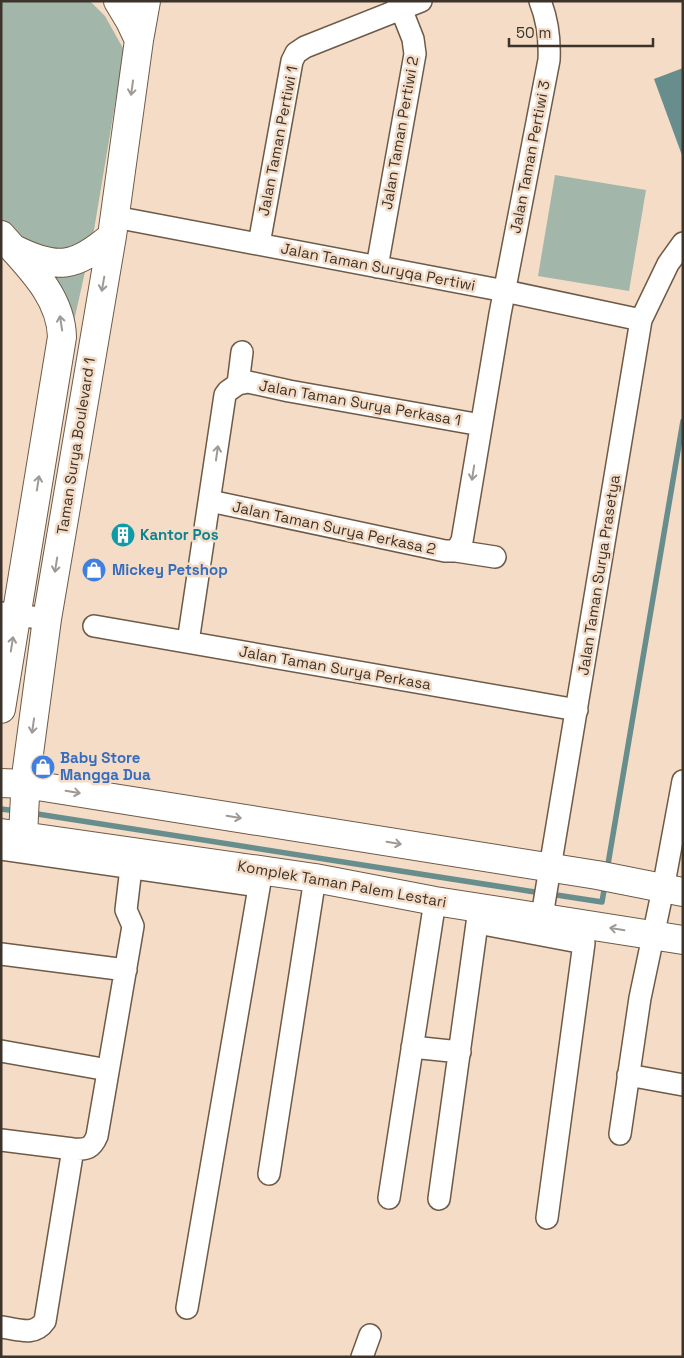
<svg xmlns="http://www.w3.org/2000/svg" width="684" height="1358" viewBox="0 0 684 1358" font-family="'Space Grotesk',sans-serif">
<style>
.green{fill:#a2b6aa}
.water{fill:#678d8d}
.lines{fill:none;stroke-linecap:round;stroke-linejoin:round}
.stream{stroke:#678d8d;stroke-width:5.5}
.street-casing{stroke:#6e5a47;stroke-width:24}
.secondary-casing{stroke:#6e5a47;stroke-width:30}
.street{stroke:#fff;stroke-width:21}
.secondary{stroke:#fff;stroke-width:28}
.oneway{stroke:#9e9994}
.labels{text-anchor:middle;stroke-width:5;stroke-linejoin:round;paint-order:stroke}
.street-label{font-size:15px;fill:#3c332a;stroke:#f4dcc6}
.culture-label{font-size:15px;font-weight:bold;fill:#0d838f;stroke:#f4dcc6;text-anchor:start}
.shop-label{font-size:15px;font-weight:bold;fill:#366cbe;stroke:#f4dcc6;text-anchor:start}
</style>
<rect width="100%" height="100%" fill="#f4dcc6"/>
<!-- green -->
<path class="green" d="M1,1H90L105,16L124,50L93,236L74,321L1,228Z
M555,175L646,190L629,291L538,276Z"/>
<!-- water -->
<path class="water" d="M683,68V158L654,79Z"/>
<g class="lines">
<!-- stream -->
<path class="stream" d="M1,809L17,811
M31,813L541,893
M607,870L683,421
M550,894L602,902L605,884"/>
<defs>
<path id="street" d="M115,217L505,291L641,320
M259,244L292,61L296,53L305,47L421,1
M377,267L415,54L413,39L398,1
M238,384L242,352
M210,501L445,551H456L495,557
M456,551L462,541L500,314L549,60C550,39 548,21 540,1
M1,613L47,619
M94,626L577,710
M188,642L225,395L228,391L238,384L248,382L289,391L481,425
M1,849L259,886
M542,916L641,320L668,264L683,243
M478,923L584,943L547,1218
M1,954L126,970
M412,1047L460,1052
M1,1051L108,1070
M628,1075L683,1085
M620,1134L640,998L663,889L683,781
M1,1140L73,1149C87,1150 92,1148 97,1136L133,926L126,910L131,868
M269,1174L315,878
M389,1198L435,901
M439,1199L479,909
M187,1308L262,870
M1,1327C18,1329 34,1337 45,1321L73,1149
M362,1357L370,1335"/>
<path id="secondary" d="M118,1L130,21L139,40
M1,235C27,265 61,295 62,337L1,709
M14,249C58,271 76,267 112,236
M1,783L25,784L597,875L683,892
M1,833L315,878L435,901L683,940
M23,835L26,776L47,619L112,236L139,40L146,1"/>
</defs>
<!-- street casing -->
<use href="#street" class="street-casing"/>
<!-- secondary casing -->
<use href="#secondary" class="secondary-casing"/>
<!-- street -->
<use href="#street" class="street"/>
<!-- secondary -->
<use href="#secondary" class="secondary"/>
</g>
<!-- one-way arrows -->
<defs><path id="oneway-shaft" d="M-6 0H5M1.5-3L5.5 0L1.5 3" fill="none" stroke-width="1.6" stroke-linecap="round" stroke-linejoin="round" transform="scale(1.25)"/></defs>
<g class="oneway">
<use href="#oneway-shaft" transform="translate(132 88) rotate(98)"/>
<use href="#oneway-shaft" transform="translate(103 284) rotate(100)"/>
<use href="#oneway-shaft" transform="translate(61 323) rotate(-99)"/>
<use href="#oneway-shaft" transform="translate(217 453) rotate(-82)"/>
<use href="#oneway-shaft" transform="translate(473 473) rotate(99)"/>
<use href="#oneway-shaft" transform="translate(38 483) rotate(-81)"/>
<use href="#oneway-shaft" transform="translate(56 565) rotate(99)"/>
<use href="#oneway-shaft" transform="translate(12 644) rotate(-81)"/>
<use href="#oneway-shaft" transform="translate(33 726) rotate(98)"/>
<use href="#oneway-shaft" transform="translate(73 792) rotate(9)"/>
<use href="#oneway-shaft" transform="translate(234 817) rotate(9)"/>
<use href="#oneway-shaft" transform="translate(394 843) rotate(9)"/>
<use href="#oneway-shaft" transform="translate(617 929) rotate(-171)"/>
</g>
<!-- icons -->
<defs>
<symbol id="building-disc" viewBox="-11 -11 22 22"><circle r="9.5" fill="#0f9aa8" stroke="#f4dcc6"/><path d="M-4-6H4V6H1V3H-1V6H-4ZM-2.5-4.3h1.7v1.8h-1.7ZM.8-4.3h1.7v1.8H.8ZM-2.5-1h1.7V.8h-1.7ZM.8-1h1.7V.8H.8Z" fill="#fff"/></symbol>
<symbol id="shop-disc" viewBox="-11 -11 22 22"><circle r="9.5" fill="#3f7fe0" stroke="#f4dcc6"/><path d="M-5-2.5h2.3a2.7 3.5 0 0 1 5.4 0H5L5.5 6h-11ZM-1.5-2.5h3a1.5 2.3 0 0 0-3 0Z" fill="#fff"/></symbol>
</defs>
<g fill-rule="evenodd">
<use href="#building-disc" x="109" y="521" width="28" height="28"/>
<use href="#shop-disc" x="80" y="556" width="28" height="28"/>
<use href="#shop-disc" x="29" y="753" width="28" height="28"/>
</g>
<g class="labels">
<!-- street labels -->
<g class="street-label">
<text transform="translate(400 133) rotate(-80)" y="5">Jalan Taman Pertiwi 2</text>
<text transform="translate(278 141) rotate(-79)" y="5">Jalan Taman Pertiwi 1</text>
<text transform="translate(530 157) rotate(-79)" y="5">Jalan Taman Pertiwi 3</text>
<text transform="translate(378 267) rotate(11)" y="5">Jalan Taman Suryqa Pertiwi</text>
<text transform="translate(360 403) rotate(10)" y="5">Jalan Taman Surya Perkasa 1</text>
<text transform="translate(76 446) rotate(-81)" y="5">Taman Surya Boulevard 1</text>
<text transform="translate(334 528) rotate(12)" y="5">Jalan Taman Surya Perkasa 2</text>
<text transform="translate(599 575) rotate(-81)" y="5">Jalan Taman Surya Prasetya</text>
<text transform="translate(335 668) rotate(10)" y="5">Jalan Taman Surya Perkasa</text>
<text transform="translate(342 884) rotate(10)" y="5">Komplek Taman Palem Lestari</text>
</g>
<!-- culture labels -->
<g class="culture-label">
<text x="140" y="540">Kantor Pos</text>
</g>
<!-- shop labels -->
<g class="shop-label">
<text x="112" y="575">Mickey Petshop</text>
<text x="60" y="763">Baby Store<tspan x="60" dy="17">Mangga Dua</tspan></text>
</g>
</g>
<!-- border -->
<rect width="684" height="1358" fill="none" stroke="#3c332a" stroke-width="5"/>
<!-- scale -->
<path d="M509 38v8h144v-8" fill="none" stroke="#3c332a" stroke-width="2.5"/>
<text x="516" y="38" font-size="15" fill="#3c332a" stroke="#f4dcc6" stroke-width="4" paint-order="stroke">50 m</text>
</svg>
